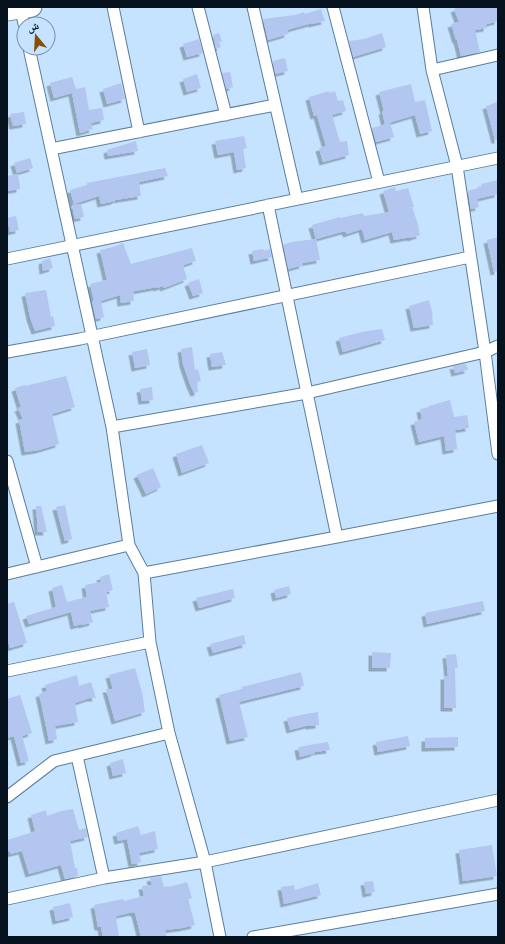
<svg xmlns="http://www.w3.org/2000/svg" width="505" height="944" viewBox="0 0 505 944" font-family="'PT Serif','Noto Naskh Arabic',serif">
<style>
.building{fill:#b2c6ef;filter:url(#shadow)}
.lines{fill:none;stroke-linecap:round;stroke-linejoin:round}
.street-casing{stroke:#5b7d9c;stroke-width:13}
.highway-casing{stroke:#5b7d9c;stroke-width:21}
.street{stroke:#fff;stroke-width:11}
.highway{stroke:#fff;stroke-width:19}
</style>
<defs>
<filter id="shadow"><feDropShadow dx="-3.5" dy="3.5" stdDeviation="0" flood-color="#0004"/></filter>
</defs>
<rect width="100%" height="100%" fill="#c5e3fe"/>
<!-- building -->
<path class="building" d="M459,7H498V21L487,24V28L475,30L480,52L461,56L457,40H456L451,24L459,22L454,9Z
M321,9L325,21L312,24V23L287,30L288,34L268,40L263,19L295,15L304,12L305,14Z
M219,33L222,41L219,42L221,47L216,49L213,35Z
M382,33L386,47L353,57L349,41L364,39Z
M199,39L203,53L187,57L183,44Z
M285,58L288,71L275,74L273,61Z
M230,72L233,87L226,89L222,73Z
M197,74L201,88L187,92L183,79Z
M72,77L76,89L85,87L89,110L102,108L104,120L91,123L93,129L80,133L72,93L54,98L50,83Z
M121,83L125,99L107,104L103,89Z
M411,84L415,102L425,100L432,131L420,134L415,115L385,124L382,111H384L379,92Z
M329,91V93L335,91L338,101L343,100L346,111L332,115L340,142L347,141L349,155L323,162L319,148L326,146L317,115L314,116L309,97Z
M498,102V140H495L486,106Z
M24,112L26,124L13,126L10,114Z
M390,123L394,137L376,142L372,128Z
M244,136L247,148L243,149L246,168L237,170L234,152L218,155L215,141Z
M136,141L138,151L108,156L107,150Z
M30,158L33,168L17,173L14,163Z
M165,168L168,176L139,182L141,196L115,200V201L101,204L99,196L74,204L70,190L87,185V183Z
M18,174L20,189L7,191V176Z
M498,180V194L477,199L479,207L471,209L468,191L482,187L481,184Z
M395,187L396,191L408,188L414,207H412L419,227H418L420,235L411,238V237L394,240L392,232L365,240L362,229L347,234L345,231L316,239L312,225L340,217V218L363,213L364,216L389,212L383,191Z
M81,204L84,217L75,219L72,205Z
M16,216L19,230L10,232L7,218Z
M498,237V271L494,272L487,240Z
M316,239L320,260L302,263L303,265L288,269L283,245L291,242Z
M123,243L131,264L192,248L196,261L183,265L187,279L164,288L163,286L157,288V287L135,291L133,292L134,301L121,303L120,295L101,301L104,317L96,319L92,301H94L90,284L107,280L100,250L113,247Z
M263,249L264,251L270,249L272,257L254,261L252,251Z
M50,258L53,268L43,271L42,261Z
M199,279L203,293L193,296L188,283Z
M46,290L51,317L53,316L55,326L35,331L30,317L25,293Z
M429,300L433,315H432L433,325L414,328L409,306Z
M382,329L385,340L343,352L339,338L362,332Z
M192,347L195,370L198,369L201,381L197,382L198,392L194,393L190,384L183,364L181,349Z
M147,349L150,365L135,368L132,352Z
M222,352L226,365L212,367L210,354Z
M466,364L468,370L455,373L453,366Z
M66,376L75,407L52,414L59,444L39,450L25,452L19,420L23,419L18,408L21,407L15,388L25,385V386Z
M152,387L153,400L142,401L140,389Z
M450,400L454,417L467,415L469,428L455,430L457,449L446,451L444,436L419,442L414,422L422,419L420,409L429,407V406Z
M202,445L209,463L182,473L176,454Z
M153,468L161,487L146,494L137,475Z
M65,505L72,539L65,541L56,507Z
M36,506H41L47,532H38Z
M109,574L113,590L106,592L109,607L90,611L93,622L82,625V624L74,626L71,612L29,624L26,616L56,607L52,588L62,585L67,602L87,597L85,585L101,582L100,577Z
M289,586L291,594L276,598L274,590Z
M233,589L235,598L199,608L196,598Z
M483,601L485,611L427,624L425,613Z
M14,602L27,643L10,648L7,638V604Z
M244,635L246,644L213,653L210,644Z
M372,652L391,653L390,668H372Z
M456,654L458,668H455L456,708H444V676H448L446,655Z
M135,668L142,692L145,712L115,721L106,689H113L109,675Z
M301,672L304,686L239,702L248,737L230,741L219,695L242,689V687Z
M77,675L79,686L91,682L96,698H90L75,703L78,722L55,726L57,739L49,741L42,707L39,694L47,691L45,685Z
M20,695L32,733L22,736L29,761L21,763L14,736L7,738V699Z
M318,712L319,725L309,726V725L290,730L287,718L306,714Z
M408,736L410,746L378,752L376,742Z
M458,737V747L425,748V738Z
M328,742L330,750L314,752L315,753L300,757L298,747Z
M123,759L126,773L113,776L110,763Z
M73,809L79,830L86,828L88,837L70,841L75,868H77L78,876L65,879L61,865L29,874L22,851L10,854V851L7,852V840L33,832L35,831L31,815L46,810L47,816L61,811Z
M138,826L141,835L155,831L158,849L139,853L141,862L132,864L127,839L118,841L116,833Z
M492,845L497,876L463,881L459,850Z
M161,876L164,887L169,886V887L187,882L192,898L188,899L195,925L182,928L165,930L167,937H141L135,913H133V912L116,916L119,937H103L101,927H98L94,905L123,899L124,901L144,896L142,886L152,885L150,878Z
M373,881L375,892L366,894L364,882Z
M318,883L321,895L284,904L281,887L294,885L295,890Z
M70,903L73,917L56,921L53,907Z"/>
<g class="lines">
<defs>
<path id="street" d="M113,7L139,132
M198,7L226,115
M253,7L297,199
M333,7L379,182
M423,7L432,70L457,166L485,352L498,454
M21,9L24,24
M29,48L112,427L129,545L144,573L150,642L169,733L205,862L220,937
M432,70L498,55
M51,149L275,105
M268,205L337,537
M7,259L498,158
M7,352L80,339L470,257
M112,427L307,393L485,352L498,346
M7,461L37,567
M144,573L337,537L498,506
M7,574L129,545
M7,671L150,642
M77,756L104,878
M7,797L54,761L169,733
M7,899L104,878L205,862L498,800
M253,937L498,894"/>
<path id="highway" d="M7,11L32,7"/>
</defs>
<!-- street casing -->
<use href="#street" class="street-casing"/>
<!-- highway casing -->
<use href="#highway" class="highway-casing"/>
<!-- street -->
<use href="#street" class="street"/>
<!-- highway -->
<use href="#highway" class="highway"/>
</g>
<!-- border -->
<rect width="505" height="944" fill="none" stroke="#06131f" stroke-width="16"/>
<!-- north arrow -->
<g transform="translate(36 36) rotate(342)"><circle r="19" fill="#c5e3fe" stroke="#7990a5"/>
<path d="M0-3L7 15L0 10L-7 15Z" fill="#864e00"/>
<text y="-6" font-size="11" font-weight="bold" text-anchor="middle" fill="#06131f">ش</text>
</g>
</svg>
